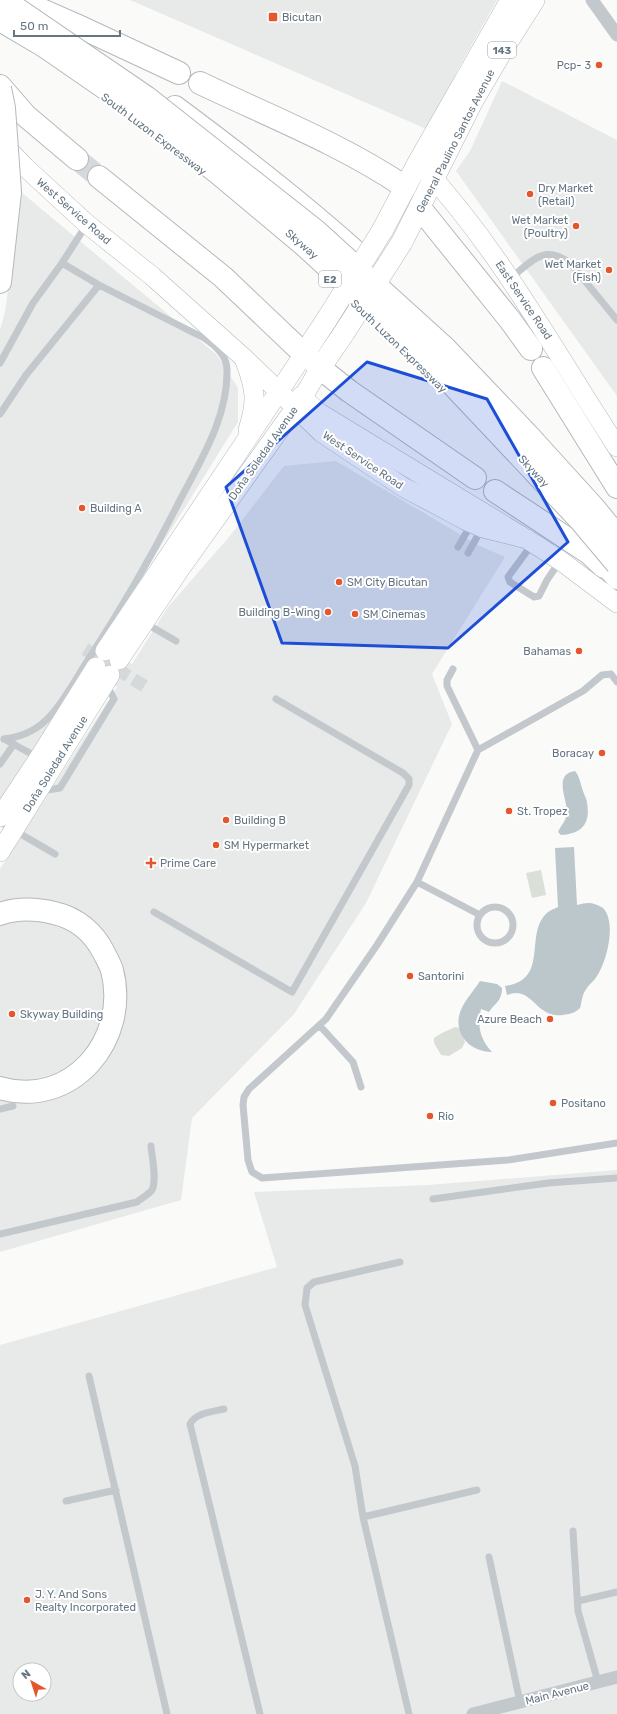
<svg xmlns="http://www.w3.org/2000/svg" width="617" height="1714" viewBox="0 0 617 1714" font-family="Rubik,sans-serif">
<style>
.built{fill:#e8e9e9;fill-rule:evenodd}
.green{fill:#dadfd7}
.water{fill:#bbc7cb}
.lines{fill:none;stroke-linecap:round;stroke-linejoin:round}
.street-tunnel{stroke:#d5d9db;stroke-width:13;stroke-dasharray:13 6;stroke-linecap:butt}
.highway-tunnel{stroke:#d5d9db;stroke-width:22;stroke-dasharray:22 11;stroke-linecap:butt}
.secondary-casing{stroke:#b3babf;stroke-width:20}
.primary-casing{stroke:#b5babe;stroke-width:22}
.highway-casing{stroke:#b4b9bd;stroke-width:24}
.lane{stroke:#c3c8cc;stroke-width:7}
.street{stroke:#c3c8cc;stroke-width:13}
.secondary{stroke:#fff;stroke-width:19}
.primary{stroke:#fff;stroke-width:21}
.highway{stroke:#fff;stroke-width:22}
.primary-bridge-casing{stroke:#b5babe;stroke-width:22;stroke-linecap:butt}
.highway-bridge-casing{stroke:#b4b9bd;stroke-width:24;stroke-linecap:butt}
.primary-bridge{stroke:#fff;stroke-width:21}
.highway-bridge{stroke:#fff;stroke-width:22}
.marked{fill:#1d4ed8;fill-opacity:0.2;stroke:#1d4ed8;stroke-width:3;stroke-linejoin:round}
.poi-dot{fill:#e4572e;stroke:#fff;stroke-width:1.5}
.labels{text-anchor:middle;stroke-width:4;stroke-linejoin:round;paint-order:stroke}
.shield{fill:#fff;stroke:#939fa8;stroke-width:1}
.shield-label{font-size:10px;font-weight:bold;fill:#657683}
.poi-label{font-size:11px;fill:#657683;stroke:#fff;text-anchor:start}
.street-label{font-size:11px;fill:#657683;stroke:#fff}
</style>
<rect width="100%" height="100%" fill="#fafaf8"/>
<!-- built -->
<path class="built" d="M130,0H497L456,73L431,131Z
M502,81L617,140V396L456,171L470,151Z
M21,192L217,355L238,388V422L100,644L132,664L168,607L229,537L284,466L336,461L478,545L505,557L432,674L452,724L366,903L294,1014L192,1118L181,1200L0,1252V869L117,687L87,667L0,801V330L5,312Z
M617,1170V1714H0V1345L277,1267L254,1192L428,1185ZM20,1670H44V1694H20Z"/>
<!-- green -->
<path class="green" d="M541,870L546,895L532,898L526,873Z
M455,1027L459,1028L465,1042L462,1048L449,1056L441,1055L434,1043V1038L442,1033Z"/>
<!-- water -->
<path class="water" d="M575,771C580,777 580,783 583,791C584,795 587,799 587,803C591,824 581,834 561,835L558,832C561,825 567,820 567,812C567,799 553,774 575,771Z
M574,847L577,905C588,902 593,902 603,908C617,922 607,963 595,979C593,982 589,984 587,988C582,994 582,1001 580,1008C575,1013 570,1014 563,1015C538,1018 534,993 516,993C513,993 510,994 507,995L505,986C549,980 525,937 545,915C548,911 554,909 558,907L555,848Z
M480,981L497,984L502,988C502,1001 495,1003 489,1012L481,1009C477,1026 480,1039 492,1052C473,1052 455,1038 459,1016C462,1003 473,992 480,981Z"/>
<g class="lines">
<!-- street-tunnel -->
<path class="street-tunnel" d="M85,649L149,689"/>
<!-- highway-tunnel -->
<path class="highway-tunnel" d="M77,159L99,177"/>
<defs>
<path id="secondary" d="M1,142L25,167L87,224L152,276L244,358L322,433L403,487L465,520L483,528L527,539
M424,168C501,252 555,352 617,447
M245,361C256,390 257,401 248,430
M301,396L318,412L533,543L561,561L617,603
M105,651L304,354
M119,660L180,569L303,397L320,368
M0,817L39,758L96,667
M0,852L110,675"/>
<path id="primary" d="M382,231L418,163L511,0
M402,242L472,102L506,44L534,0
M327,319L304,354L320,368L344,333"/>
<path id="highway" d="M19,0L76,25L179,73
M200,83C269,116 341,144 405,187
M0,86L26,116L77,159
M175,107C241,156 306,206 367,262
M99,177L223,277L304,354
M420,208L510,320L531,349
M0,282L10,192
M320,368L349,391L475,478
M543,368L617,487
M495,491L589,553L604,567
M595,552L617,578
M0,914C17,908 37,909 54,913C77,918 94,933 104,953C107,959 110,964 112,970C130,1039 72,1109 0,1088"/>
</defs>
<!-- secondary casing -->
<use href="#secondary" class="secondary-casing"/>
<!-- primary casing -->
<use href="#primary" class="primary-casing"/>
<!-- highway casing -->
<use href="#highway" class="highway-casing"/>
<!-- lane -->
<path class="lane" d="M62,263L99,285
M511,278C532,261 544,243 571,264L617,320
M0,363L33,303L62,263L87,224
M0,414L26,375L99,285L204,338C215,345 227,355 227,370C228,417 201,460 180,500C153,554 123,606 90,657C78,675 65,700 51,715C39,729 22,737 4,739
M533,543L508,577L510,582L534,597L539,596L547,580L560,561
M458,547L472,523
M468,553L482,528
M145,623L176,641
M453,669L447,680V686L478,750
M617,682L611,674L602,675L583,691L478,750L417,882L377,945L326,1019L249,1089L244,1097L243,1105L248,1160L252,1172L262,1178L508,1160L617,1143
M4,739L39,758
M0,764L14,744
M41,791L60,788L114,699L107,685
M0,822L55,854
M417,882L480,915
M477 925a18 18 0 1 1 36 0a18 18 0 1 1-36 0Z
M154,912L292,992L409,785V779L403,773L276,699
M320,1026L353,1062L361,1087
M0,1109L13,1106
M433,1199L548,1183L617,1178
M0,1234L137,1202C142,1198 148,1195 152,1190C157,1180 152,1157 151,1146
M400,1262L314,1282L307,1288L305,1305L355,1466L363,1517L409,1714
M89,1376L167,1714
M224,1409C211,1412 196,1413 190,1424L260,1714
M66,1501L116,1490
M363,1517L477,1490
M573,1531L578,1611L598,1682
M489,1557L520,1702
M578,1601L617,1592"/>
<!-- street -->
<path class="street" d="M592,0L617,35
M473,1714L617,1677"/>
<!-- secondary -->
<use href="#secondary" class="secondary"/>
<!-- primary -->
<use href="#primary" class="primary"/>
<!-- highway -->
<use href="#highway" class="highway"/>
<defs>
<path id="primary-bridge" d="M327,319L382,231
M344,333L402,242"/>
<path id="highway-bridge" d="M4,0L146,97L316,231L446,349L527,434L595,509L617,536
M0,20L44,46L138,111L218,173L304,245L432,363L580,520L617,564
M0,88L4,108L10,192"/>
</defs>
<!-- primary-bridge casing -->
<use href="#primary-bridge" class="primary-bridge-casing"/>
<!-- highway-bridge casing -->
<use href="#highway-bridge" class="highway-bridge-casing"/>
<!-- primary-bridge -->
<use href="#primary-bridge" class="primary-bridge"/>
<!-- highway-bridge -->
<use href="#highway-bridge" class="highway-bridge"/>
</g>
<!-- marked area -->
<path class="marked" d="M367,362L487,399L568,542L448,648L282,643L226,487Z"/>
<!-- markers -->
<g class="poi-dot">
<rect x="268" y="12" width="10" height="10" rx="2"/>
<circle cx="599" cy="65" r="4"/>
<circle cx="530" cy="194" r="4"/>
<circle cx="576" cy="226" r="4"/>
<circle cx="609" cy="270" r="4"/>
<circle cx="82" cy="508" r="4"/>
<circle cx="339" cy="582" r="4"/>
<circle cx="328" cy="612" r="4"/>
<circle cx="355" cy="614" r="4"/>
<circle cx="579" cy="651" r="4"/>
<circle cx="602" cy="753" r="4"/>
<circle cx="509" cy="811" r="4"/>
<circle cx="226" cy="820" r="4"/>
<circle cx="216" cy="845" r="4"/>
<path d="M149 857h4v4h4v4h-4v4h-4v-4h-4v-4h4z"/>
<circle cx="410" cy="976" r="4"/>
<circle cx="12" cy="1014" r="4"/>
<circle cx="550" cy="1019" r="4"/>
<circle cx="553" cy="1103" r="4"/>
<circle cx="430" cy="1116" r="4"/>
<circle cx="27" cy="1600" r="4"/>
</g>
<g class="labels">
<!-- shield labels -->
<g class="shield">
<rect x="488" y="42" width="28" height="16" rx="3"/>
<rect x="319" y="271" width="22" height="16" rx="3"/>
</g>
<g class="shield-label">
<text x="502" y="54">143</text>
<text x="330" y="283">E2</text>
</g>
<!-- poi labels -->
<g class="poi-label">
<text x="282" y="21">Bicutan</text>
<text x="591" y="69" text-anchor="end">Pcp- 3</text>
<text x="538" y="192">Dry Market<tspan x="538" dy="13">(Retail)</tspan></text>
<text x="568" y="224" text-anchor="end">Wet Market<tspan x="568" dy="13">(Poultry)</tspan></text>
<text x="601" y="268" text-anchor="end">Wet Market<tspan x="601" dy="13">(Fish)</tspan></text>
<text x="90" y="512">Building A</text>
<text x="347" y="586">SM City Bicutan</text>
<text x="320" y="616" text-anchor="end">Building B-Wing</text>
<text x="363" y="618">SM Cinemas</text>
<text x="571" y="655" text-anchor="end">Bahamas</text>
<text x="594" y="757" text-anchor="end">Boracay</text>
<text x="517" y="815">St. Tropez</text>
<text x="234" y="824">Building B</text>
<text x="224" y="849">SM Hypermarket</text>
<text x="160" y="867">Prime Care</text>
<text x="418" y="980">Santorini</text>
<text x="20" y="1018">Skyway Building</text>
<text x="542" y="1023" text-anchor="end">Azure Beach</text>
<text x="561" y="1107">Positano</text>
<text x="438" y="1120">Rio</text>
<text x="35" y="1598">J. Y. And Sons<tspan x="35" dy="13">Realty Incorporated</tspan></text>
</g>
<!-- street labels -->
<g class="street-label">
<text transform="translate(154 134) rotate(37)" y="4">South Luzon Expressway</text>
<text transform="translate(455 141) rotate(-63)" y="4">General Paulino Santos Avenue</text>
<text transform="translate(74 211) rotate(41)" y="4">West Service Road</text>
<text transform="translate(302 244) rotate(41)" y="4">Skyway</text>
<text transform="translate(524 300) rotate(56)" y="4">East Service Road</text>
<text transform="translate(399 346) rotate(44)" y="4">South Luzon Expressway</text>
<text transform="translate(263 453) rotate(-55)" y="4">Doña Soledad Avenue</text>
<text transform="translate(363 460) rotate(34)" y="4">West Service Road</text>
<text transform="translate(534 471) rotate(47)" y="4">Skyway</text>
<text transform="translate(55 764) rotate(-58)" y="4">Doña Soledad Avenue</text>
<text transform="translate(557 1693) rotate(-14)" y="4">Main Avenue</text>
</g>
</g>
<!-- north arrow -->
<g transform="translate(32 1682) rotate(321)"><circle r="19" fill="#ffffff" stroke="#c1c8cd"/>
<path d="M0-3L7 15L0 10L-7 15Z" fill="#e4572e"/>
<text y="-6" font-size="11" font-weight="bold" text-anchor="middle" fill="#657683">N</text>
</g>
<!-- scale -->
<path d="M14 30v6h106v-6" fill="none" stroke="#657683" stroke-width="2"/>
<text x="20" y="30" font-size="12" fill="#657683" stroke="#ffffff" stroke-width="3" paint-order="stroke">50 m</text>
</svg>
